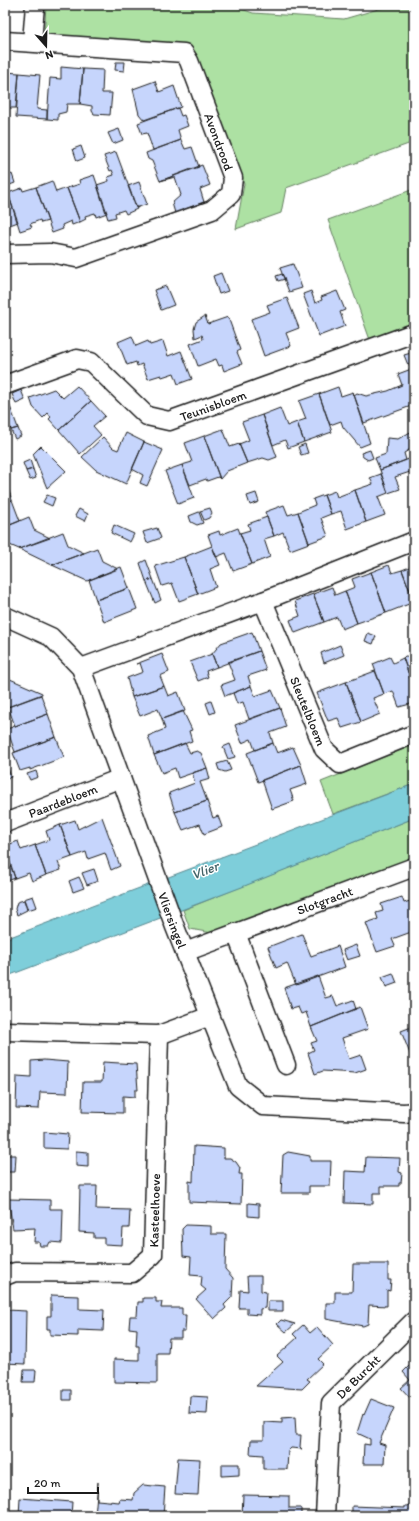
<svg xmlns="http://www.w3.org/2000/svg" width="419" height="1521" viewBox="0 0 419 1521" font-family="Itim,sans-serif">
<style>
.green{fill:#ade1a3;stroke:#647e60}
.water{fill:#7eceda;stroke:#57878e}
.building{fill:#c6d5fc;stroke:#1c1c1c}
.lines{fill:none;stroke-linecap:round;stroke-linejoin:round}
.street-casing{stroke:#1c1c1c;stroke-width:21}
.street{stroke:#fff;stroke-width:18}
.labels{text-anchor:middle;stroke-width:3;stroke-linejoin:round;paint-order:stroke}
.street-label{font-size:13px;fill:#1c1c1c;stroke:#fff}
.water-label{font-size:14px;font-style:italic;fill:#436368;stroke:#fff}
</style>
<rect width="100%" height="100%" fill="#fff"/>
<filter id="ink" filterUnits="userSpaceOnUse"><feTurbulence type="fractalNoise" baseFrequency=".025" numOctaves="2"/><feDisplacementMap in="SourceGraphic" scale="8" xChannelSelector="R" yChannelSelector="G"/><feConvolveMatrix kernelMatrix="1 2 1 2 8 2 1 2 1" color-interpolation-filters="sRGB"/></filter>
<g filter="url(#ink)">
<!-- green -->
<path class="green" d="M46,5H230L253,13L344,19L385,7L414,8V142L286,188L281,213L236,229L244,184L189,48L44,38Z
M301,5H360L355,7Z
M414,189V324L370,340L328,220Z
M414,745V784L333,814L321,782Z
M414,818V858L272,913L212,933L190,929L183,910Z"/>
<!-- water -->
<path class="water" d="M414,784V818L242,887L5,977V939Z"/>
<!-- building -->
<path class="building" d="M116,62H125L124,71L115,70Z
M61,67L83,69L80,104H67L66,112L58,114V120L47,119L50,78L61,79Z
M83,69L103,70L102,93H112L110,115L94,114L92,111V106L80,104Z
M5,72L19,73L16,108H5Z
M19,73L40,75L37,109L47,110V119L16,117Z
M155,81L159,92L174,86L181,107L144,120L139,114L133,89Z
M178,108L181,116L184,115L188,126L178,130L181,140L153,150L147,133L142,134L138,123Z
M119,129L123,140L113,144L108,133Z
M181,140L185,149L192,147L199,167L160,181L152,161L148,159L146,153Z
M81,146L85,158L77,161L73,149Z
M116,152L137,209L126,214L124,210L115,213L116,217L108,219L97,185L109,181L108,177L114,175L112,170L110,171L104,156Z
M202,165L210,185L200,189L204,202L175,213L172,203L181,195L175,177L160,181Z
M12,174L15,183L7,186L5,177Z
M94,175L107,213L96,217L95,213L85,216L86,219L80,222L67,188L80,184L79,180Z
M52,181L56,192L67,188L80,222L72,225L71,221L62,225L63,229L52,233L36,187Z
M139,182L147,204L136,208L128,186Z
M5,185L18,222L7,226H5Z
M36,187L48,221L41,223L40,220L30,224L32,227L20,231L8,193L22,188L23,191Z
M293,264L302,288L289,292L280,268Z
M221,273L228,291L219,294L213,276Z
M282,274L285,279L278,281L276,276Z
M166,286L174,305L161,310L154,290Z
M311,291L315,303L322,300L321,297L337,291L345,310L340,312L345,326L319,336L303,294Z
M287,298L299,328L286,333L291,346L264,356L251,319L270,312L267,305Z
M205,316L208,324L228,317L240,350L237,352L242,364L224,371L222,365L219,366L216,359L198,366L190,344L203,339L202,335L195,338L194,329L196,322Z
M132,336L136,346L148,341L150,345L163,341L168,356L181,351L192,379L178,384L174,373L162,377L161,375L148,379L142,364L137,366L136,362L127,365L118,342Z
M411,353L414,362L408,365L404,355Z
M414,368V405L364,423L353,392L354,395L357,393L366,396L388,391L402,385L398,374Z
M77,386L91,401L59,430L49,419L51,417L48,413L43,418L33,407L30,398L54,389L63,398Z
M338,387L341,396L353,392L370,443L360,447L343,427L341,421L330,425L319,394Z
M21,390L25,400L16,404L12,394Z
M319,394L332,432L304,442L297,422L306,419L299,401Z
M8,401L18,428L11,430L5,413V402Z
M91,401L105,416L93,426L101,435L80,454L59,430Z
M280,408L287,426L297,422L304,442L288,448L285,440L273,445L262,415Z
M262,415L277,457L269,460L263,458L247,463L239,444L249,440L242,422Z
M18,428L21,436L15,439L11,430Z
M223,429L230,447L239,444L247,463L227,471L220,479L204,436Z
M414,430V447L404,453L406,460L380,470L375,458L386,454L387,438L398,439Z
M126,433L144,442L126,484L96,470L82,457L103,437L113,448L118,450Z
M204,436L220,479L218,477L207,481L206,479L190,485L182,465L192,462L185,443Z
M144,442L163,450L147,486L140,483L143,475L132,469Z
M305,444L308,453L301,455L298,447Z
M41,446L66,471L47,488L33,454Z
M370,450L373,458L368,460L363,457L361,453Z
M409,459L413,471L395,477L400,489L388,493L380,470Z
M30,460L33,469L26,471L23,463Z
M182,465L194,498L178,504L165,471Z
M33,469L36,478L30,480L26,471Z
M381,474L388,493L378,497L385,515L366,522L355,490L373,484L370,478Z
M5,480L12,500L5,503Z
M355,490L366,522L347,529L341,511L331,514L324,495L335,491L337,497Z
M256,493L259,502L250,505L247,496Z
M47,495L55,498L52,506L43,502Z
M324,495L331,514L321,518L328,536L309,543L298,512L315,505L313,499Z
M12,500L20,521L5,527V503Z
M284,505L288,515L298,512L309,543L290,550L283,532L274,536L265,512Z
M210,508L212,513L209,518L204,520L200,511Z
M79,509L88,514L85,521L75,516Z
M199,512L203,523L197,525L191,522L189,516Z
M29,517L34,530L50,538L19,549L5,543V527Z
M267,517L274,536L264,539L270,557L252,564L240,533L250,530L248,524Z
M114,525L134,534L130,542L111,533Z
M157,528L161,538L147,543L143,532Z
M238,528L252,564L233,571L226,553L216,557L208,535L219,531L220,535Z
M63,532L68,545L84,553L52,565L19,549Z
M212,546L220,565L210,569L216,587L198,594L184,557Z
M97,548L102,561L118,569L87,581L52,565Z
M414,556V601L402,570L412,566L409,558Z
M184,557L198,594L179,601L172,583L162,586L155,566Z
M146,560L153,579L146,581L140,563Z
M389,565L392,573L402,570L414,602L386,613L371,572Z
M121,567L129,588L96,600L89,580Z
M371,572L386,613L357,623L345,591L355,587L352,579Z
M153,579L161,600L155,603L146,581Z
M332,587L335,595L345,591L357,623L342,629L337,617L324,622L313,594Z
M129,588L137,609L104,622L96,600Z
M313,594L324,622L295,633L290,620L300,616L295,601Z
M252,632L259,651L217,667L212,654L221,643Z
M368,633L376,636L373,644L365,641Z
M340,645L344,655L324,663L321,653Z
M259,651L266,670L248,676L251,686L225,696L221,685L235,680L228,662Z
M162,654L169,672L160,676L164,686L132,697L127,678L143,672L140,663L136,664Z
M212,654L217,667L206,671L208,677L198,681L190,662Z
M405,656L414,657V689L403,658Z
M390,657L393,663L403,658L414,689V703L399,707L393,691L384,694L373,664Z
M375,671L384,694L373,698L380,714L361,722L346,682Z
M10,679L42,693V694L5,708V681Z
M346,682L361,722L342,728L338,718L328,721L317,693Z
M164,686L168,696L178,692L185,711L162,719L158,709L140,716L132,697Z
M251,686L255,696L272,690L280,708L249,719L243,702L237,704L233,693Z
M41,695L48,714L15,726L8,707Z
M211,701L215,712L210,714L206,703Z
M280,708L286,727L270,733L273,743L255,750L251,739L242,743L235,725Z
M183,711L192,730L189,731L192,741L154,755L148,736L165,729L162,719Z
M48,714L56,737L15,752L7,729Z
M56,737L64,757L30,770V768L20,771L13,753Z
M185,743L190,753L197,751L201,753L207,768L178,778L175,768L162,773L154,755Z
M273,743L277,753L293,747L301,765L258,782L247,753Z
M230,744L235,757L228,759L223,747Z
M5,760L11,777L5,779Z
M227,761L231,770L225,772L219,770L217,764Z
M301,765L307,784L290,790L294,801L272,809L262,780Z
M207,768L210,779L200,782L207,801L175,812L169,793L195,783L192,773Z
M36,771L38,777L30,780L27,774Z
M207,801L213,818L218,816L222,827L204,834L200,824L183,830L175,812Z
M102,817L120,866L111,870L105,853L88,859L86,852L72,857L60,825L75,820L78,829Z
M60,825L72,857L58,862L61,870L46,875L35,845L49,840L46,831Z
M18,841L21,850L35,845L46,875L32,881L29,873L15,878L5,846Z
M5,851L15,878L5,882Z
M94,869L98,881L87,885L82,873Z
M79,877L84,888L73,892L69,881Z
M33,896L37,907L28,910L24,899Z
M402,897L404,903L413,900L414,902V931L392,939L395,946L377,952L366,923L378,919L376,913L383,911L381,904Z
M24,900L27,910L17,915L15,909L17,902Z
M302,934L311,956L338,946L345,967L296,985L287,963L276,968L268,947Z
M356,945L360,956L347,960L343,950Z
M393,973L397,983L386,987L382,977Z
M318,976L326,998L333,996L337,1006L353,1000L356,1009L311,1027L306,1012L301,1014L298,1007L291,1009L284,988Z
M360,1007L368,1029L342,1038L349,1059L361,1055L366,1069L355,1073L323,1071L315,1074L308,1053L314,1050L311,1043L317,1041L311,1027Z
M414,1026V1064L401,1031Z
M44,1060L68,1062L67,1093L40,1092L39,1109L16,1108L17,1076L31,1077V1061Z
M103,1062L136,1064L138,1090H135V1097L123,1096V1113L82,1112L83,1082H102Z
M5,1071H6L5,1100Z
M44,1132L68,1134L67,1149L44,1148Z
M194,1146L224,1148V1158H230L236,1162L240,1168L239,1174H242L241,1204L189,1202V1181L193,1182Z
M76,1151L88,1152V1167L76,1166Z
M288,1152L310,1156V1161H331L330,1186H309V1193H281L283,1155Z
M5,1155H16L15,1172H5Z
M366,1157L400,1158L399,1172L402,1173L401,1183H399V1186H381V1193H373V1204L344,1203L345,1171L365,1172Z
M80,1186H97L96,1209L130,1210L129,1228H123L122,1245L104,1244V1238H94V1233L79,1232Z
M8,1199L50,1200V1209H63L62,1243L50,1242L48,1246H40L39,1242H34L35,1228L13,1229Z
M248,1203L259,1204V1217L248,1216Z
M186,1225L211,1226V1234H226L225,1269L233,1278L232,1297L224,1305L226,1308L214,1319L196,1299L206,1290L201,1286L202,1276L190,1275L191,1257L183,1256L182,1229Z
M353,1264H388V1280H391L390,1291L387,1290V1306L369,1305L368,1324L363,1326L326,1319V1303H335V1292H352Z
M247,1276H261V1291L266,1292L265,1308L260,1309V1315L247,1314V1308H239L240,1290L248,1291Z
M51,1295L79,1296V1309L104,1310L103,1331L78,1330V1336L50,1335V1329H47V1316H51Z
M143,1298H156V1302H162L161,1308H182V1315H186L185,1331H181V1338H169L168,1353H157V1383L114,1382V1359L139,1360V1346H136L137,1329L129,1328L130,1316H137L138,1302H143Z
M268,1301H283V1311H268Z
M7,1310L26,1311L25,1364L5,1363V1312Z
M281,1320L295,1324L286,1332L277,1324Z
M303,1325L310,1333L317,1327L333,1345L318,1359L323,1364L307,1379L310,1381L302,1389L256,1386L283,1362L277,1356L297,1338L293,1334Z
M414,1361V1402L401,1388L410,1380L403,1372Z
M24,1370H36L35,1382H23Z
M63,1390H71V1400H63Z
M190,1396L208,1397L207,1414L189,1413Z
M371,1399L394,1408L379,1443L385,1445L384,1464H363L364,1444L370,1445V1439L357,1433L363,1414L364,1415Z
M295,1417L296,1435H301L300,1447L302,1449L291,1448L288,1451L287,1470L286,1469H263V1455L250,1454L251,1440H264V1422L282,1423V1418Z
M178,1458L200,1459L198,1495L175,1494Z
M222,1464H239V1475L222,1476Z
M98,1482L97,1500L119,1502L120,1499L133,1500L134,1493L143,1485L165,1487L163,1516H95Z
M243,1495L289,1496V1508H301V1516H242Z
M20,1498L72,1502L71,1516H19Z
M352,1506L405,1508V1506H414V1516H352Z"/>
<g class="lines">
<defs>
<g id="street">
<path id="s1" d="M5,41L184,53L189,61L233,178L231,194L212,210L76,258L50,253L5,254"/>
<path d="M32,42L35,5"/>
<path id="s2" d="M5,385L77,359L91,362L147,416L169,421L414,333"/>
<path id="s3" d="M263,601L324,749L340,764L414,734"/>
<path id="s4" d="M5,616L51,637L81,668L175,927L238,1086L263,1106L404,1113L414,1112"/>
<path d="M81,668L263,601L414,541"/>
<path id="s5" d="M5,823L121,778"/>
<path d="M236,933L286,1065"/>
<path id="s6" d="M185,952L414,867"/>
<path d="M5,1031L159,1035L210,1016"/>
<path id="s7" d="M5,1276L15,1272L132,1273L153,1255L159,1035"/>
<path id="s8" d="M325,1516L331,1403L414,1321"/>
</g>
</defs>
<!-- street casing -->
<use href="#street" class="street-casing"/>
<!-- street -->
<use href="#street" class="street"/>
</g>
</g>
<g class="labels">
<!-- street labels -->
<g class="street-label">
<text dy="5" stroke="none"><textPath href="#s1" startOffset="275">Avondrood</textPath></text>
<text dy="5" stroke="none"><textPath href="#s2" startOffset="238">Teunisbloem</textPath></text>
<text dy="5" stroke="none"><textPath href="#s3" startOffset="119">Sleutelbloem</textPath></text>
<text dy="5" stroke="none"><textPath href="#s5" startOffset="62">Paardebloem</textPath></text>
<text dy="5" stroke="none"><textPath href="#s6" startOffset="149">Slotgracht</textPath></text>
<text dy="5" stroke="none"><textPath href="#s4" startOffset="362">Vliersingel</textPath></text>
<text dy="5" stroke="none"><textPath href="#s7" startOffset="200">Kasteelhoeve</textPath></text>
<text dy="5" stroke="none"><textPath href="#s8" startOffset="151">De Burcht</textPath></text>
</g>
<!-- water labels -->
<g class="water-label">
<text transform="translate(205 870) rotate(-21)" y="5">Vlier</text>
</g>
</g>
<!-- margin -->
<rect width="419" height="1521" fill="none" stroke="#fff" stroke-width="20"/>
<rect x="10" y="10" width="399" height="1501" fill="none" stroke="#1c1c1c" stroke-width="1.5" filter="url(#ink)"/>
<!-- north arrow -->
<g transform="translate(46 46) rotate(160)" stroke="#ffffff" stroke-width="3" paint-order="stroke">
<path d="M0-3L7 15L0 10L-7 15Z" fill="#1c1c1c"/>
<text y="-6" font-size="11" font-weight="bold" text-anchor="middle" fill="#1c1c1c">N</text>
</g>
<!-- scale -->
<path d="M28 1487v6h70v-6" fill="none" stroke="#1c1c1c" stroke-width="2"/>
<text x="34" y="1487" font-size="12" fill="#1c1c1c" stroke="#ffffff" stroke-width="3" paint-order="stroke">20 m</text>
</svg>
